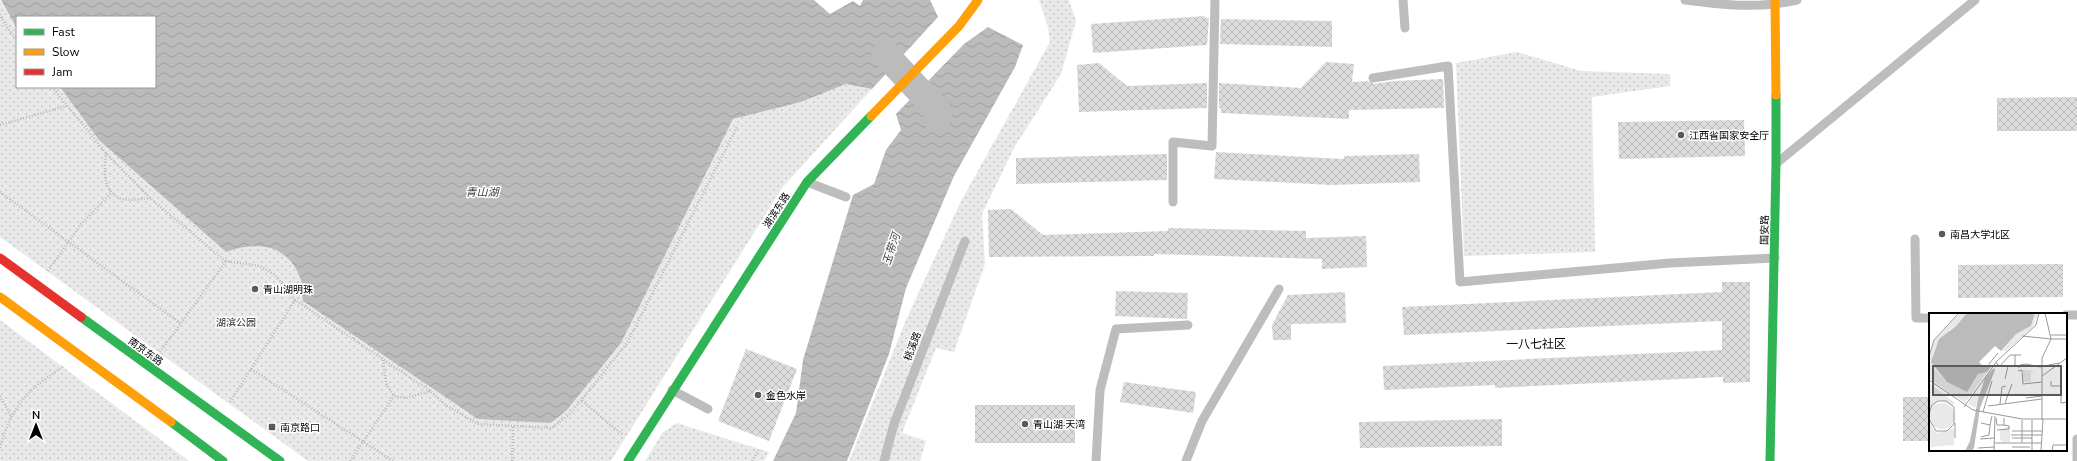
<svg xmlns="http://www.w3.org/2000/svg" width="2077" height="461" viewBox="0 0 2077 461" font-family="'Nunito Sans','Noto Sans SC',sans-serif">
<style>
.park{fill:url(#park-dots)}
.water{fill:url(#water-waves)}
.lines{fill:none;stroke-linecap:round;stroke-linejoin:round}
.river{stroke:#bbb;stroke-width:27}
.building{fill:url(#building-cross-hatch)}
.path{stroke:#b8b8b8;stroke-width:2.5;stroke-dasharray:1 2;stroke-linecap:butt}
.lane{stroke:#bdbdbd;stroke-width:9}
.fast{stroke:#30b455;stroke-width:9}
.slow{stroke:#ff9f0a;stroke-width:9}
.jam{stroke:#e5322d;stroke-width:9}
.poi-dot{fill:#595959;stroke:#fff;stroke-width:1.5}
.labels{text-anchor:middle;stroke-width:3;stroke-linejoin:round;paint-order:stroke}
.poi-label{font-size:10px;fill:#000;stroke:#fff;text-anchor:start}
.street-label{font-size:10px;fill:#000;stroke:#fff}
.park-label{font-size:10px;fill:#2e2e2e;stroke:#fff}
.water-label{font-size:11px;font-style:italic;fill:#3f3f3f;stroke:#fff}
.quarter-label{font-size:12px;fill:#000;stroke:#fff}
.inset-road{fill:none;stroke:#999;stroke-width:1}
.view{fill:#595959;fill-opacity:0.15;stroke:#595959;stroke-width:2}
.inset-edge{fill:none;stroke:#000;stroke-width:2}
</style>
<defs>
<pattern id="park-dots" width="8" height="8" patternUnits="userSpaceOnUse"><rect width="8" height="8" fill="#e9e9e9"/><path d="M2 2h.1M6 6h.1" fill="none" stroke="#c6c6c6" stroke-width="1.8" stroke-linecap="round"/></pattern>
<pattern id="water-waves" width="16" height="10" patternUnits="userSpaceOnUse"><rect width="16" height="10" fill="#bbb"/><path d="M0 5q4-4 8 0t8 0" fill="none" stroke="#9f9f9f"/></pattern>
<pattern id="building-cross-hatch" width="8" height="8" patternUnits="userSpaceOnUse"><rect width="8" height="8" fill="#dcdcdc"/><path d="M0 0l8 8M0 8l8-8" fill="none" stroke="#bbb"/></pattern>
</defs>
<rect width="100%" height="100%" fill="#fff"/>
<!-- park -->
<path class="park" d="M0,0L17,29V87H60L99,140L226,252C241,246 264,240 280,250C290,257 296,270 302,280L551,423L567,410L621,343L733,119L801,102L846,84L872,89L782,188L611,461H308L0,237Z
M1039,0H1069L1076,21L1061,74L1014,148L982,214L985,264L954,352L936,348L902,433L926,441L920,461H849L906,320L961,201L1050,42L1048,27Z
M1517,52L1581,71L1670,74V86L1592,97L1595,252L1464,256L1456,63Z
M0,320L189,461H0Z
M677,423L759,449L769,452L764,461H645L663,432Z"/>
<!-- water -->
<path class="water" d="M1,0H814L830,14L853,1L860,6L863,0H930L938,17L872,89L846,84L801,102L733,119L621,343L567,410L551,423L478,419L303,301C302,295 303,286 301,280C288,244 258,240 226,252L99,140L60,87H155V17H17V29Z
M988,27L1023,45L1015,67L954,176L906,288L889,354L847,461H773L796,413L803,360L853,195L874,184L886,150L901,130L896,114L964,44Z"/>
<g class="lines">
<!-- river -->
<path class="river" d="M885,54L939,112L937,119"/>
</g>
<!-- building -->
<path class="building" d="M1205,16V18H1209L1207,45L1093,53L1091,24Z
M1221,19L1332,21V47L1220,44Z
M1326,62L1354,64L1352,82L1368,81L1374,84L1394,81L1443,79L1444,108L1349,110V119L1221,113V108H1219V83L1301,88Z
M1099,63L1127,86L1207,83V108L1079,112L1077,65Z
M2077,97V131H1997V98Z
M1744,120L1745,156L1619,159L1618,122Z
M1216,152L1344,159V156L1419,154L1420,182L1331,185L1214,179Z
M1167,154V180L1016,184V158Z
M1011,209L1043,235L1168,231V228L1306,231V238L1366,236L1367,267L1322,269V259L1154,254V256L989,257L988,210Z
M2063,264V297L1958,298V265Z
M1722,282H1750V382L1723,383V377L1495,388V385L1384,390L1383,366L1722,350V321L1404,335L1402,307L1722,292Z
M1116,291L1188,293L1187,319L1115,316Z
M1345,292L1346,323L1291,324V340H1273L1272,325L1288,295Z
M746,349L797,369L769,441L718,421Z
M1124,382L1196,392L1193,413L1120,402Z
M1903,397H1930V441H1903Z
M975,405H1075V443H975Z
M1502,419V446L1360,448L1359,422Z"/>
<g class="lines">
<!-- path -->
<path class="path" d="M0,14L4,23L17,40
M52,87L106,153L150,198L223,259L226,261L260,266L275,275L295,300L430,391L447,406L478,424L552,428L571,413L627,343L737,127
M0,125L66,106
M106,153C104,168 102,193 122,199C130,201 141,199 150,198
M0,192L180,323
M48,271L81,224L112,192
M160,352L226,261
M383,360L386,383L394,396L406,398L430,391
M251,369L393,461
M0,396L11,416
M582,401L623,435
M230,402L295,300
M0,448C12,404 28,390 64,366
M350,461L394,396
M512,461L513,426
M752,461L759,449"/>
<!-- lane -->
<path class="lane" d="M1403,0L1405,28
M1685,0C1724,5 1757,9 1797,0
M1373,78L1448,66L1460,282L1670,263L1775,258
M1778,162L1975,0
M807,182L846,197
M1173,202V142L1212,146L1215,0
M1915,239L1916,318H1930
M2066,315H2077
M672,390L708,409
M884,461L894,424L965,241
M1096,461L1100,390L1116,329L1188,325
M1186,461L1202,421L1279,289
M2077,461V439"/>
<!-- fast -->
<path class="fast" d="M81,317L280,461
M171,422L223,461
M628,461L807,182L871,116
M1770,461L1776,163V95"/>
<!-- slow -->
<path class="slow" d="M1775,0L1776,95
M871,116L959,26L978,0
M0,297L171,422"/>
<!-- jam -->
<path class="jam" d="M0,258L81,317"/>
</g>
<!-- markers -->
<g class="poi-dot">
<circle cx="1681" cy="135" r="4"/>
<circle cx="1942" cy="234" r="4"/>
<circle cx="255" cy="289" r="4"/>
<circle cx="758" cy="395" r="4"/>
<circle cx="1025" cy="424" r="4"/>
<rect x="268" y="423" width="8" height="8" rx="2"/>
</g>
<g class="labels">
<!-- poi labels -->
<g class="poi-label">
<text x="1689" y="139">江西省国家安全厅</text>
<text x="1950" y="238">南昌大学北区</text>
<text x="263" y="293">青山湖明珠</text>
<text x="766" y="399">金色水岸</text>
<text x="1033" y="428">青山湖·天湾</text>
<text x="280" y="431">南京路口</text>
</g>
<!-- street labels -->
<g class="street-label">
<text transform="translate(776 210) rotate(-57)" y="4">湖滨东路</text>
<text transform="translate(1764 230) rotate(-89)" y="4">国安路</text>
<text transform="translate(912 346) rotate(-69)" y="4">桃溪路</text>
<text transform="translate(146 351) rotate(36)" y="4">南京东路</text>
</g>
<!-- park labels -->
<g class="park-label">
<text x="236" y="326">湖滨公园</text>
</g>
<!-- water labels -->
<g class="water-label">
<text x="482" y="196">青山湖</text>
<text transform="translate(891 249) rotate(-71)" y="4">玉带河</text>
</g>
<!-- quarter labels -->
<g class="quarter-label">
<text x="1536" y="348">一八七社区</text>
</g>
</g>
<!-- overview -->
<g transform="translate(1929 313)">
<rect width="138" height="138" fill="#fff"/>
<path d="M0 103a13 13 0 1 1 26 0a13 13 0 1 1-26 0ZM81,113V129H73L71,126V117Z" fill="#e9e9e9"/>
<path d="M31,0H38L27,13L20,17L5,55L18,69L38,79L49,61L58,59L36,90L0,65V46L5,28ZM106,0H110L103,15L77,38H73L87,21L102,13ZM94,57L107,58L102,59V69H94ZM0,70L26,90L24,92L10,87L0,97ZM45,79L51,81L46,95L39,91ZM0,108L5,118L9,120L25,115V132L2,134Z" fill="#e9e9e9"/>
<path d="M38,0H106L102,13L87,21L72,38L66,33L50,49L55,54L60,51L62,54L58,59L49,61L38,79L18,69L2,49L10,26L27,13ZM65,55L66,57L51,95L45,135L43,138H36L41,128L49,86L56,65Z" fill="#bbb"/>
<path class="inset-road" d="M122,22H138M93,23L122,26M122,26H138M0,44L5,27L30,0M67,50L71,53H86V42H92M60,51L69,40M71,53L81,42H86M90,55L91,52L97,51L111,54L130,50M89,58L93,57L94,71L113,69M132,62V90L138,89M113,63L138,45M76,66L79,53M0,67L44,97L93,106H138M122,68V73H132M97,85L113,83M76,90L83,71M71,91L73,74L77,73M59,93L113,86M35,94L68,48L107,12L110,0M54,99L63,68M0,101L3,92L9,88H17L25,94V111L18,118H7L0,106M67,105L68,112H75V105M93,107V130M113,107V45L122,26L116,0M26,110V125M52,110L61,112L63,103M68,117L80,116V113L75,112M83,118H113M82,122H113M52,124L60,122L61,112M83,125H103M51,126L65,125M66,130H112M83,134H101M49,135L66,134M65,138L66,103M103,138V107M112,138L114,106M127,138H123L124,132H138"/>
<path class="view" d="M4,53H132V82H4Z"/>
<rect width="138" height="138" class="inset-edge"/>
</g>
<!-- legend -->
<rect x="16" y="16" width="140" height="72" fill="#ffffff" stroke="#999999"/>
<rect x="24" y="29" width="20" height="6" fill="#30b455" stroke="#999999"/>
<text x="52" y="36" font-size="12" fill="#000000">Fast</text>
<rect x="24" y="49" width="20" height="6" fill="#ff9f0a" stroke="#999999"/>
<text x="52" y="56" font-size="12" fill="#000000">Slow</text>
<rect x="24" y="69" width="20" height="6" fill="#e5322d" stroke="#999999"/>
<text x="52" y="76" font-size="12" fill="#000000">Jam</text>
<!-- north arrow -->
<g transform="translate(36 425)" stroke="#ffffff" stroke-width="3" paint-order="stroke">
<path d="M0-3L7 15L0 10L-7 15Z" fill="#000000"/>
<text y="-6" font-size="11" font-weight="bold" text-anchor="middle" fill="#000000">N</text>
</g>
</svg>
